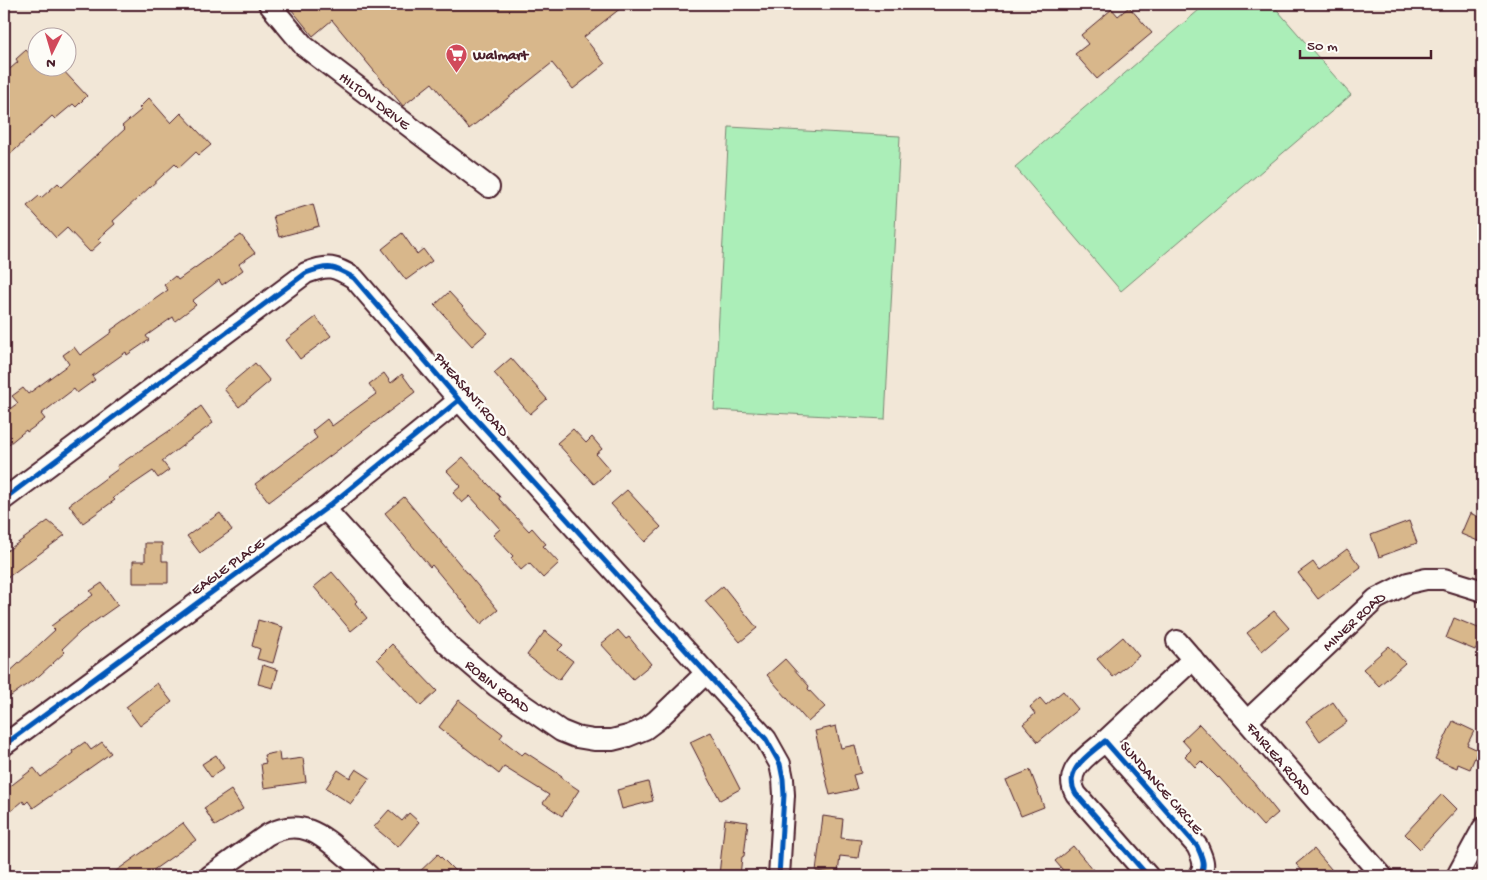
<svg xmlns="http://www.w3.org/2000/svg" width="1487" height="880" viewBox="0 0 1487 880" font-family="'Gochi Hand',sans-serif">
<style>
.green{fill:#abeeb8;stroke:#7a8672}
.building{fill:#d8b78b;stroke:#4a1f2b}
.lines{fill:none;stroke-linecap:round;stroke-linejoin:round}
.minor-casing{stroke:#4a1f2b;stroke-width:24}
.minor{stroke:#fdfcf7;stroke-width:20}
.cycleway-casing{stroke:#fdfcf7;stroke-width:8}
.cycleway{stroke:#0057b8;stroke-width:5}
.labels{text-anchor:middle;stroke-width:4.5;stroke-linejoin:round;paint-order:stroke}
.poi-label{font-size:15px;font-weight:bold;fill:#4a1f2b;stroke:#fdfcf7;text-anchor:start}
.street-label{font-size:15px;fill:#4a1f2b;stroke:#fdfcf7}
</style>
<rect width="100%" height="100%" fill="#f2e7d7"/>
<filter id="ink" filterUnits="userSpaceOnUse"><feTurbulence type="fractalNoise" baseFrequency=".02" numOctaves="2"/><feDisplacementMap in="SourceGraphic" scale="10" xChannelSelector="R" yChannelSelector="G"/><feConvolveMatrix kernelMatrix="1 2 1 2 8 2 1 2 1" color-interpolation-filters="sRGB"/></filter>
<g filter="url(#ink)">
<!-- green -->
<path class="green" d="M1206,4H1272L1351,95L1121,291L1015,167Z
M729,127L900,136L885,419L714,410Z"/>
<!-- building -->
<path class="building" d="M287,4H626L584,37L605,64L573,89L552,63L469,129L432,83L403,106L332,20L313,36Z
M1129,7L1152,33L1097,79L1075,54L1088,44L1081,35L1112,9L1118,16Z
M26,50L38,63V68H42L48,74L56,68H61L87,96L76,107L73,104L55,119L52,116L4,160V74L18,62L16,59Z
M149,98L171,123L181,113L211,145L199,155L196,152L179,168L175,164L113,221L115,224L98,239L101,242L90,252L67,228L56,238L27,206L39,196L41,198L58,183L62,187L125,129L122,126L141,110L139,108Z
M313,204L319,226L279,237L273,216Z
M402,233L417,254L423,249L432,261L406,280L382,249Z
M241,235L255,253L239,264L243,270L222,285L219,280L192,301L196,305L175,321L173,317L146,336L149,340L127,355L126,352L92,376L95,380L77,393L74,389L41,414L45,419L27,432L26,430L4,448V413L18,403L12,396L23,388L28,394L69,364L63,355L74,347L80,355L112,332L111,330L168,290L164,285L175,276L178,280Z
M449,292L487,333L472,346L435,305Z
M316,317L331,336L300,359L286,340Z
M511,358L547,399L530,414L494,373Z
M255,363L270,381L239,407L224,389Z
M384,373L391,383L402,374L415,392L269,502L255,484L317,438L312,431L327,419L332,426L376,394L369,384Z
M201,406L213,423L162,461L169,470L158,478L153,471L113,498L115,500L83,523L69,505L118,469L117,466L169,431Z
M573,429L586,443L592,437L602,449L596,454L610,470L594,484L557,443Z
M463,457L500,497L499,499L529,531L532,528L546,544L543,546L559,563L543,578L529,563L521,570L511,558L513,556L493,535L500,529L470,496L462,503L453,493L461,486L447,471Z
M627,490L661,527L645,542L611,504Z
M404,497L498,610L481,624L432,565L430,567L385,513Z
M220,513L232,530L200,553L187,536Z
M1470,513L1483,519V543L1461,534Z
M48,521L65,535L4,580V553Z
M1409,521L1417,543L1379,557L1371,535Z
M145,543H162V561H168V583H133V561H145Z
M1347,549L1361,567L1318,599L1298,573L1313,562L1319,570Z
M332,572L357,601L355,603L367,618L351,631L314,587Z
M102,583L118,605L81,631L62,649L65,652L40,675L4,701V677L55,630L51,626L93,595L90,591Z
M723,586L757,628L740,642L705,601Z
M1274,611L1289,628L1262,651L1247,633Z
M1454,618L1483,630L1475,650L1446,638Z
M258,620L283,627L273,663L257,659L260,649L252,646Z
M618,630L626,639L629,637L651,664L633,679L601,644Z
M545,631L563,645L558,650L573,661L559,680L527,655Z
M1123,637L1139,656L1113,677L1097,659Z
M392,644L437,691L421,706L377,659Z
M1389,646L1405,663L1379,686L1363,669Z
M785,659L809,686L808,689L825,707L808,722L767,675Z
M263,665L278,670L273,688L258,684Z
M157,683L172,702L140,726L126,707Z
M1063,691L1078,709L1038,742L1023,724L1035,714L1030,707L1040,698L1046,705Z
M459,700L503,734L500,738L522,755L525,752L562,776L561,778L579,790L562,816L543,803L549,795L504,767L499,774L439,727Z
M1333,702L1347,722L1320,741L1306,721Z
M1453,721L1474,731L1467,745L1478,750L1470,769L1458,764L1457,768L1435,759Z
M1199,724L1253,782L1278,813L1263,826L1219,777L1218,778L1201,761L1195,767L1185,756L1191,750L1182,740Z
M836,726L841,748L855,745L861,773L853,775L857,789L830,795L815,731Z
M711,732L740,789L720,800L690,742Z
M85,742L91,750L102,742L111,753L33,808L28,801L25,804L23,801L4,817V791L34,768L41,777L73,753L72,751Z
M279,752L280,761L303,758L306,782L264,788L261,764L266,763L264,755Z
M216,755L224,768L211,777L202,764Z
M356,769L370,778L351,804L326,788L338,770L350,778Z
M1030,770L1044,807L1021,816L1006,780Z
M648,782L653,801L622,809L617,790Z
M231,790L243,809L215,826L204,808Z
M1442,794L1457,809L1420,849L1405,834Z
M389,810L402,821L409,813L419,822L398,847L374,827Z
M823,816L843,819L841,838L861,840L858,858L840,856L838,874L816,871Z
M725,819L748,822L744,856L742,857L740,876L719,875Z
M183,823L196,840L145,876H109Z
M1073,846L1098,876H1068L1055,861Z
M1314,849L1337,876H1307L1296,864Z
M438,854L460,876H415Z"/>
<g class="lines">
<defs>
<g id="minor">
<path id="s1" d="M269,4L304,46L489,187"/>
<path d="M4,499L306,273C329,264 334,266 354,278L459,400L766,739L780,764L783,779L784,795L779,876"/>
<path id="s2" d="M325,509L448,645L496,686L561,731L576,737L594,740H612L628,736L645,729L657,720L706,673"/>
<path id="s3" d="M1177,641L1382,876"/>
<path id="s4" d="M1248,720L1376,599L1408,583L1426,579H1444L1483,591"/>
<path d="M1105,741L1193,659"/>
<path d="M4,745L325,509L459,400"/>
<path d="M210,876L267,835C300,817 321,834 346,856C354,862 362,869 369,876"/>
<path d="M1148,876L1076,794C1062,770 1089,755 1105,741L1197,846C1202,857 1207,866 1199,876"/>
<path d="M1457,876L1483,828"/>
</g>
</defs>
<!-- minor casing -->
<use href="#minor" class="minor-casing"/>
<!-- minor -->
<use href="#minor" class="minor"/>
<defs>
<path id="cycleway" d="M4,499L306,273C329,264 334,266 354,278L459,400L766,739L780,764L783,779L784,795L779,876
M4,745L325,509L459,400
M1148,876L1076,794C1062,770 1089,755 1105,741L1197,846C1202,857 1207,866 1199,876"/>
</defs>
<!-- cycleway casing -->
<use href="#cycleway" class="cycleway-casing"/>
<!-- cycleway -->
<use href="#cycleway" class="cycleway"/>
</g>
</g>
<!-- icons -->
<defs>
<symbol id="supermarket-pin" viewBox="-11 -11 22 30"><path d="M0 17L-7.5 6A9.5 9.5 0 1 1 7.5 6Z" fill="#d1495b" stroke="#fdfcf7"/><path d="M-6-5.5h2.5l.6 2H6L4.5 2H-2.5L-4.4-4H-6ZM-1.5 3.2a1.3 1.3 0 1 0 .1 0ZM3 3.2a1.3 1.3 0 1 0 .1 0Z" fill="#fff"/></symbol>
</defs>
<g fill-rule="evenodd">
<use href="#supermarket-pin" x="444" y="42" width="25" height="34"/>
</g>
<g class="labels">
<!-- poi labels -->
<g class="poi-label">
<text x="473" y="59">Walmart</text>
</g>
<!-- street labels -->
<g class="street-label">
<text dy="5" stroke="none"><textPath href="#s1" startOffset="144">HILTON DRIVE</textPath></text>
<text transform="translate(472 394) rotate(49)" y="5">PHEASANT ROAD</text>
<text transform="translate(227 566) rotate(-36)" y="5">EAGLE PLACE</text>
<text dy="5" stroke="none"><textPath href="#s4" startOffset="145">MINER ROAD</textPath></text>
<text dy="5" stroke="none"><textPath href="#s2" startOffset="248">ROBIN ROAD</textPath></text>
<text dy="5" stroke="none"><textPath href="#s3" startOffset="156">FAIRLEA ROAD</textPath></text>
<text transform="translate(1162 787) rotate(49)" y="5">SUNDANCE CIRCLE</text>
</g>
</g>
<!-- margin -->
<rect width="1487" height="880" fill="none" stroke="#fdfcf7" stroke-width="20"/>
<rect x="10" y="10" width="1467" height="860" fill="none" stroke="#4a1f2b" stroke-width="2" filter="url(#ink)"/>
<!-- north arrow -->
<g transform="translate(52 52) rotate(185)"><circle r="24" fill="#fdfcf7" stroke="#b5a4a5"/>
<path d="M0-4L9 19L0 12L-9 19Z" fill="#d1495b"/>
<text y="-8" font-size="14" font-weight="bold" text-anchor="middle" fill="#4a1f2b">N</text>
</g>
<!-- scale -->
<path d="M1300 50v8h131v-8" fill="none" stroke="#4a1f2b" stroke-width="2.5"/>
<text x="1307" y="50" font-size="15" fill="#4a1f2b" stroke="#fdfcf7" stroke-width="4" paint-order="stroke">50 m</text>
</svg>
